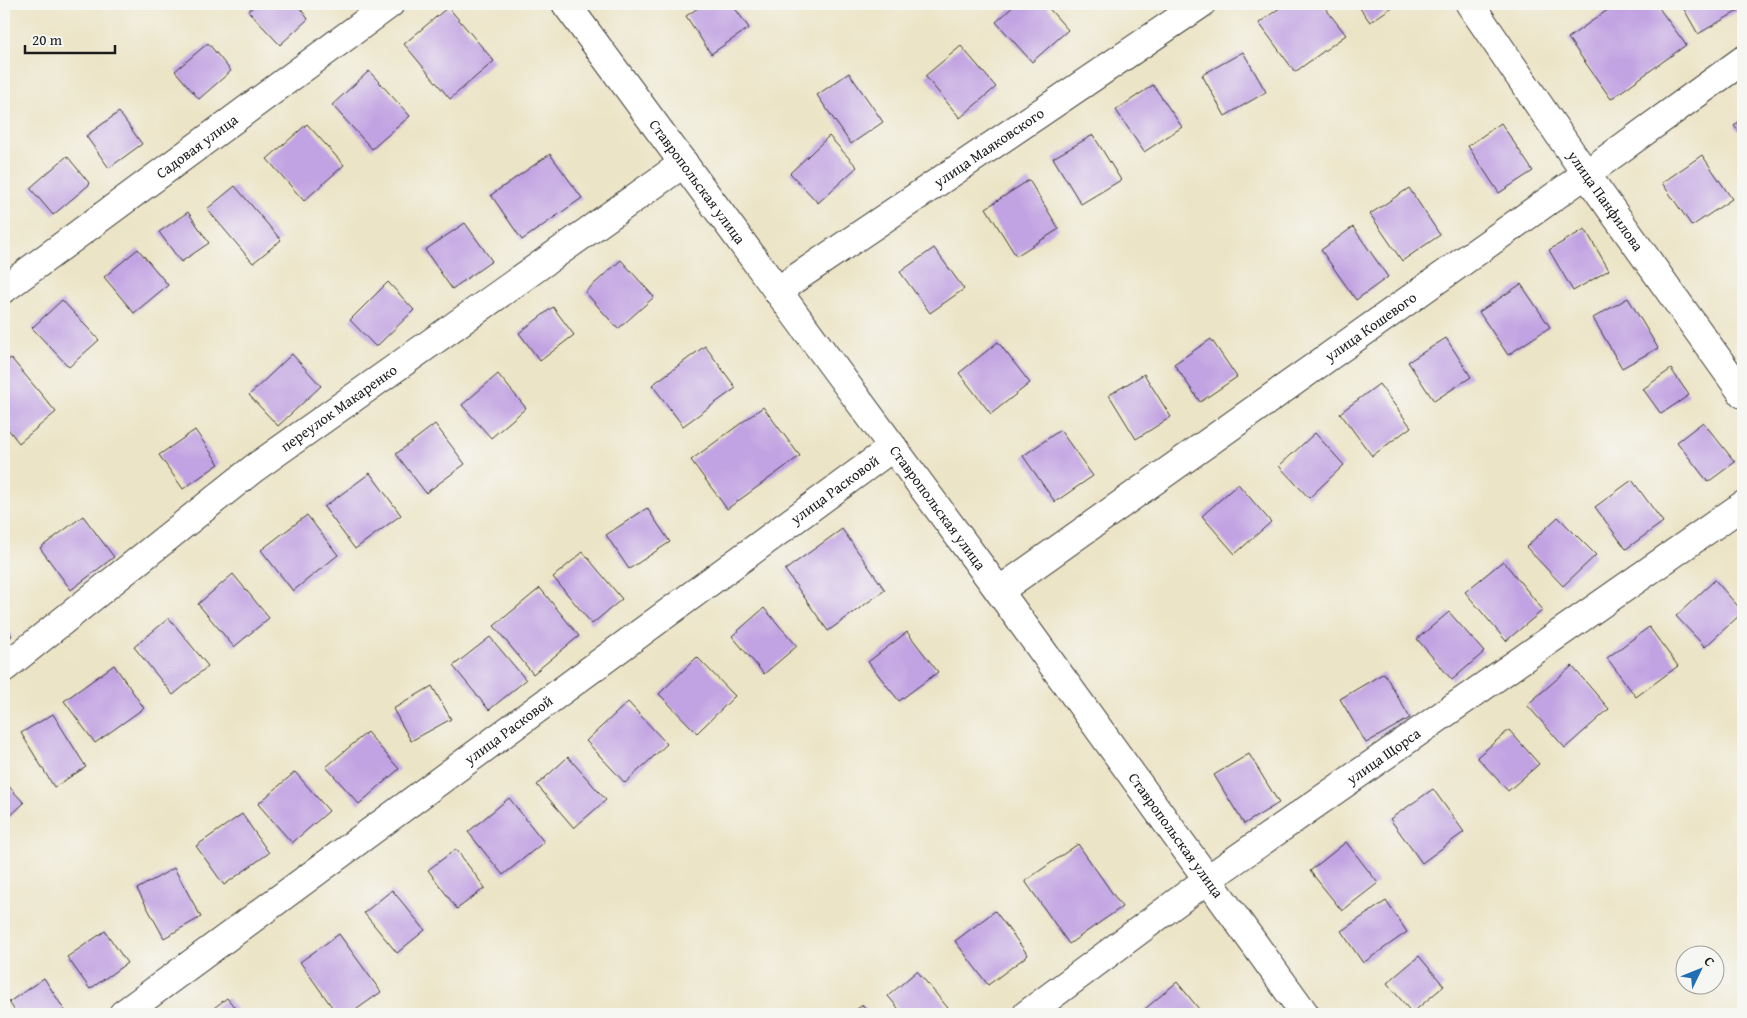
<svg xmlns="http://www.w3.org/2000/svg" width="1747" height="1018" viewBox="0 0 1747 1018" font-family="'Gentium Book Plus',serif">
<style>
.building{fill:#c1a2e2}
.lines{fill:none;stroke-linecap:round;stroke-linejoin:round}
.minor-casing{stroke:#3b3a36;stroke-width:30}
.primary-casing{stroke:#3b3a36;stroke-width:30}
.minor{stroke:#fff;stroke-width:28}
.primary{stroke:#fff;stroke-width:28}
.labels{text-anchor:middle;stroke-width:4;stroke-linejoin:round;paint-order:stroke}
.street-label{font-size:15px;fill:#1c1c1c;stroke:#f6f6f2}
</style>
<rect width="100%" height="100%" fill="#f6f6f2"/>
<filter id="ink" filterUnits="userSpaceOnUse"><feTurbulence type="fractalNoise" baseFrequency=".02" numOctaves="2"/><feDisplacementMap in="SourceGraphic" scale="10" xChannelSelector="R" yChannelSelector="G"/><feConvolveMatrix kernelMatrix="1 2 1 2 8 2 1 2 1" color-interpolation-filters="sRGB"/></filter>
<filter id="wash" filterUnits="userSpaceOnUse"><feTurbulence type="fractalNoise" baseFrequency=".0096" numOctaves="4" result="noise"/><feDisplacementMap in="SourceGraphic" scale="20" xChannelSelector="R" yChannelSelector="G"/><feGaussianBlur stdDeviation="1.12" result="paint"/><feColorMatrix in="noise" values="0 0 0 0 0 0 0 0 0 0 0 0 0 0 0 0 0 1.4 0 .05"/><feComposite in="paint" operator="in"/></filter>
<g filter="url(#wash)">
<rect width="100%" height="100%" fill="#ece4c6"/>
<g id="blocks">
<!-- building -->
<path class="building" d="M257,4H297L308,19L280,45L248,11Z
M704,4H732L749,28L711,54L686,16Z
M1016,4H1045L1068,30L1032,62L996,22Z
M1285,4H1322L1346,35L1295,72L1259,23Z
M1357,4H1397L1370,22Z
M1616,4H1656L1686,45L1611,99L1568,38Z
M1681,4H1743V8L1698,34Z
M448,7L494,61L450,99L404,44Z
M208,43L231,71L199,99L175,71Z
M961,46L996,87L960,118L925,76Z
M1243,52L1266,92L1225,116L1202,75Z
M369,71L410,116L372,149L332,105Z
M849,73L883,122L851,144L817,95Z
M1153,85L1182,127L1144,152L1116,110Z
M119,112L142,144L109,168L86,136Z
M1743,118V136L1734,126Z
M1501,123L1533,171L1499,193L1468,146Z
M307,124L344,165L304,201L267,159Z
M1093,135L1121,180L1081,204L1053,158Z
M829,136L857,167L818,203L790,173Z
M550,154L582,198L522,240L491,195Z
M1702,155L1732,199L1692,226L1662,183Z
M67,156L90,184L53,215L30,188Z
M1029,180L1059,229L1016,256L986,208Z
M235,186L281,240L253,263L207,209Z
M1409,188L1440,235L1402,261L1370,214Z
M188,212L209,243L181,262L159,232Z
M465,223L492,261L452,289L425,250Z
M1353,227L1388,277L1356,300L1321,250Z
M1585,229L1609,270L1573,291L1549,250Z
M934,248L964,289L930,313L900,272Z
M138,249L168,285L134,313L104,277Z
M621,260L654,297L618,329L585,292Z
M388,282L414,310L376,347L350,320Z
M1521,284L1550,327L1508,355L1479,312Z
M1628,298L1658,348L1622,368L1593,318Z
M62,300L99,340L69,367L32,328Z
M553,307L574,335L540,361L519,333Z
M1446,338L1471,377L1434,401L1408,362Z
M1211,339L1237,377L1200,402L1174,364Z
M998,342L1030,383L991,414L959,373Z
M705,346L736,388L683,426L652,385Z
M292,354L321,386L278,426L249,395Z
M11,358L56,412L19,443L4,424V363Z
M1671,369L1689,395L1661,414L1643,389Z
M498,374L526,408L491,438L462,405Z
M1144,374L1171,417L1136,439L1109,395Z
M1379,384L1411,427L1372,456L1340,413Z
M763,407L800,456L727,509L691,460Z
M1703,422L1735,462L1708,482L1677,442Z
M435,424L465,464L426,493L396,454Z
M195,430L219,464L183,489L159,455Z
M1060,430L1093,476L1055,502L1023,456Z
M1315,433L1344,465L1309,498L1279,466Z
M370,473L401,515L355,549L324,507Z
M1632,480L1663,522L1626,549L1595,507Z
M1238,484L1271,522L1235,554L1202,516Z
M647,508L670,542L629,569L606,535Z
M307,515L338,555L293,591L261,550Z
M83,516L114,557L71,590L40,548Z
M1558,517L1596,555L1563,586L1526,547Z
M842,529L885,590L828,631L785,570Z
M583,552L622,599L592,624L553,577Z
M1503,561L1543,610L1506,641L1465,592Z
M233,574L269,618L234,647L198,604Z
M1715,580L1743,612L1705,647L1676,616Z
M540,588L579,636L533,674L494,626Z
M764,608L797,646L764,674L732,636Z
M1449,612L1484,652L1452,680L1417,639Z
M169,618L208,666L173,695L134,647Z
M4,623L12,636L4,641Z
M1649,627L1678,666L1636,697L1607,658Z
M907,632L938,672L899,701L868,662Z
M490,637L526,680L489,710L453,666Z
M697,657L735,696L697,733L659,694Z
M114,665L144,708L95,743L64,701Z
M1572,666L1609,709L1565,748L1527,705Z
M1384,673L1410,718L1366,743L1340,699Z
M432,686L451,719L411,741L393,709Z
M628,702L667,744L625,783L586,741Z
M53,714L86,767L54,787L21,733Z
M1509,730L1539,764L1508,791L1477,757Z
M367,732L399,769L359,804L326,767Z
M1249,754L1279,803L1244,824L1214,775Z
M568,757L606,800L574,828L537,785Z
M295,772L329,811L292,843L258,804Z
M4,781L24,803L4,822Z
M1433,789L1464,832L1422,863L1390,819Z
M509,798L544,842L503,875L468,832Z
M242,814L269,853L224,885L196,846Z
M1346,842L1378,883L1342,911L1310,871Z
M1078,844L1122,907L1069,944L1025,881Z
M456,849L485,888L457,909L428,870Z
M174,868L201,917L164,938L137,889Z
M392,890L425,930L397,953L364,913Z
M1386,901L1407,932L1363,963L1341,931Z
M995,911L1028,955L988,985L955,941Z
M105,931L127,963L90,989L67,957Z
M339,934L381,992L350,1014H337L300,962Z
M1419,956L1444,986L1412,1013L1387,983Z
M917,971L953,1014H903L888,996Z
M44,978L67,1014H17L9,1002Z
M1177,982L1203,1014H1139Z
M227,998L240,1014H206Z
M863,1005L869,1014H849Z"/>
</g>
</g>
<g filter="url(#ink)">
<use href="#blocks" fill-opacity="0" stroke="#3b3a36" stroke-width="1"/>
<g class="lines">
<defs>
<g id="minor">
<path id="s1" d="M1470,4L1586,174L1743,394"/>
<path id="s2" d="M4,289L390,4"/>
<path id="s3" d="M777,291L1201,4"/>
<path id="s4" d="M999,591L1586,174L1743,60"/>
<path id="s5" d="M4,668L253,469L684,163"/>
<path id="s6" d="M123,1014L893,447"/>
<path id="s7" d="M1027,1014L1208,879L1743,505"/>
</g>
<g id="primary">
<path id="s8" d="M566,4L999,591L1305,1014"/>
</g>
</defs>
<!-- minor casing -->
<use href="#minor" class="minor-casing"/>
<!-- primary casing -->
<use href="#primary" class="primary-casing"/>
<!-- minor -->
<use href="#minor" class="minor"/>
<!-- primary -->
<use href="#primary" class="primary"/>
</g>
</g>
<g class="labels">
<!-- street labels -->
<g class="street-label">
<text dy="5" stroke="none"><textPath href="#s2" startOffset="240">Садовая улица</textPath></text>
<text dy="5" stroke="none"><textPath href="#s3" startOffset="256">улица Маяковского</textPath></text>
<text dy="5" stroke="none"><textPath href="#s8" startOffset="221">Ставропольская улица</textPath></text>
<text dy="5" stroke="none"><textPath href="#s1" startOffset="239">улица Панфилова</textPath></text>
<text dy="5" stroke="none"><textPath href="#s4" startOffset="456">улица Кошевого</textPath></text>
<text dy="5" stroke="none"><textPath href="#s5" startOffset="424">переулок Макаренко</textPath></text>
<text dy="5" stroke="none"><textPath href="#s6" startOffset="884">улица Расковой</textPath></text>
<text dy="5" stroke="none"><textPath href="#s8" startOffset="626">Ставропольская улица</textPath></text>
<text dy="5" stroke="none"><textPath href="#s6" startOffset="479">улица Расковой</textPath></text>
<text dy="5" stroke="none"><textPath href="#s7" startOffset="440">улица Щорса</textPath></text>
<text dy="5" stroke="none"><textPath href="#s8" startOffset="1031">Ставропольская улица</textPath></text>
</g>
</g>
<!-- margin -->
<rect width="1747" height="1018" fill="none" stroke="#f6f6f2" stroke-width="20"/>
<!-- north arrow -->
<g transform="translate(1700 970) rotate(47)"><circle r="24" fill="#f6f6f2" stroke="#9f9f9c"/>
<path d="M0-4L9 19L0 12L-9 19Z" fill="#1f6fb2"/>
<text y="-8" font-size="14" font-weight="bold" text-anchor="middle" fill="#1c1c1c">С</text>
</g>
<!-- scale -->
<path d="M25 45v8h90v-8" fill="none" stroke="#1c1c1c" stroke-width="2.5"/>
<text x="32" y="45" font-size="15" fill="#1c1c1c" stroke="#f6f6f2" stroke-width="4" paint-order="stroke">20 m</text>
</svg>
